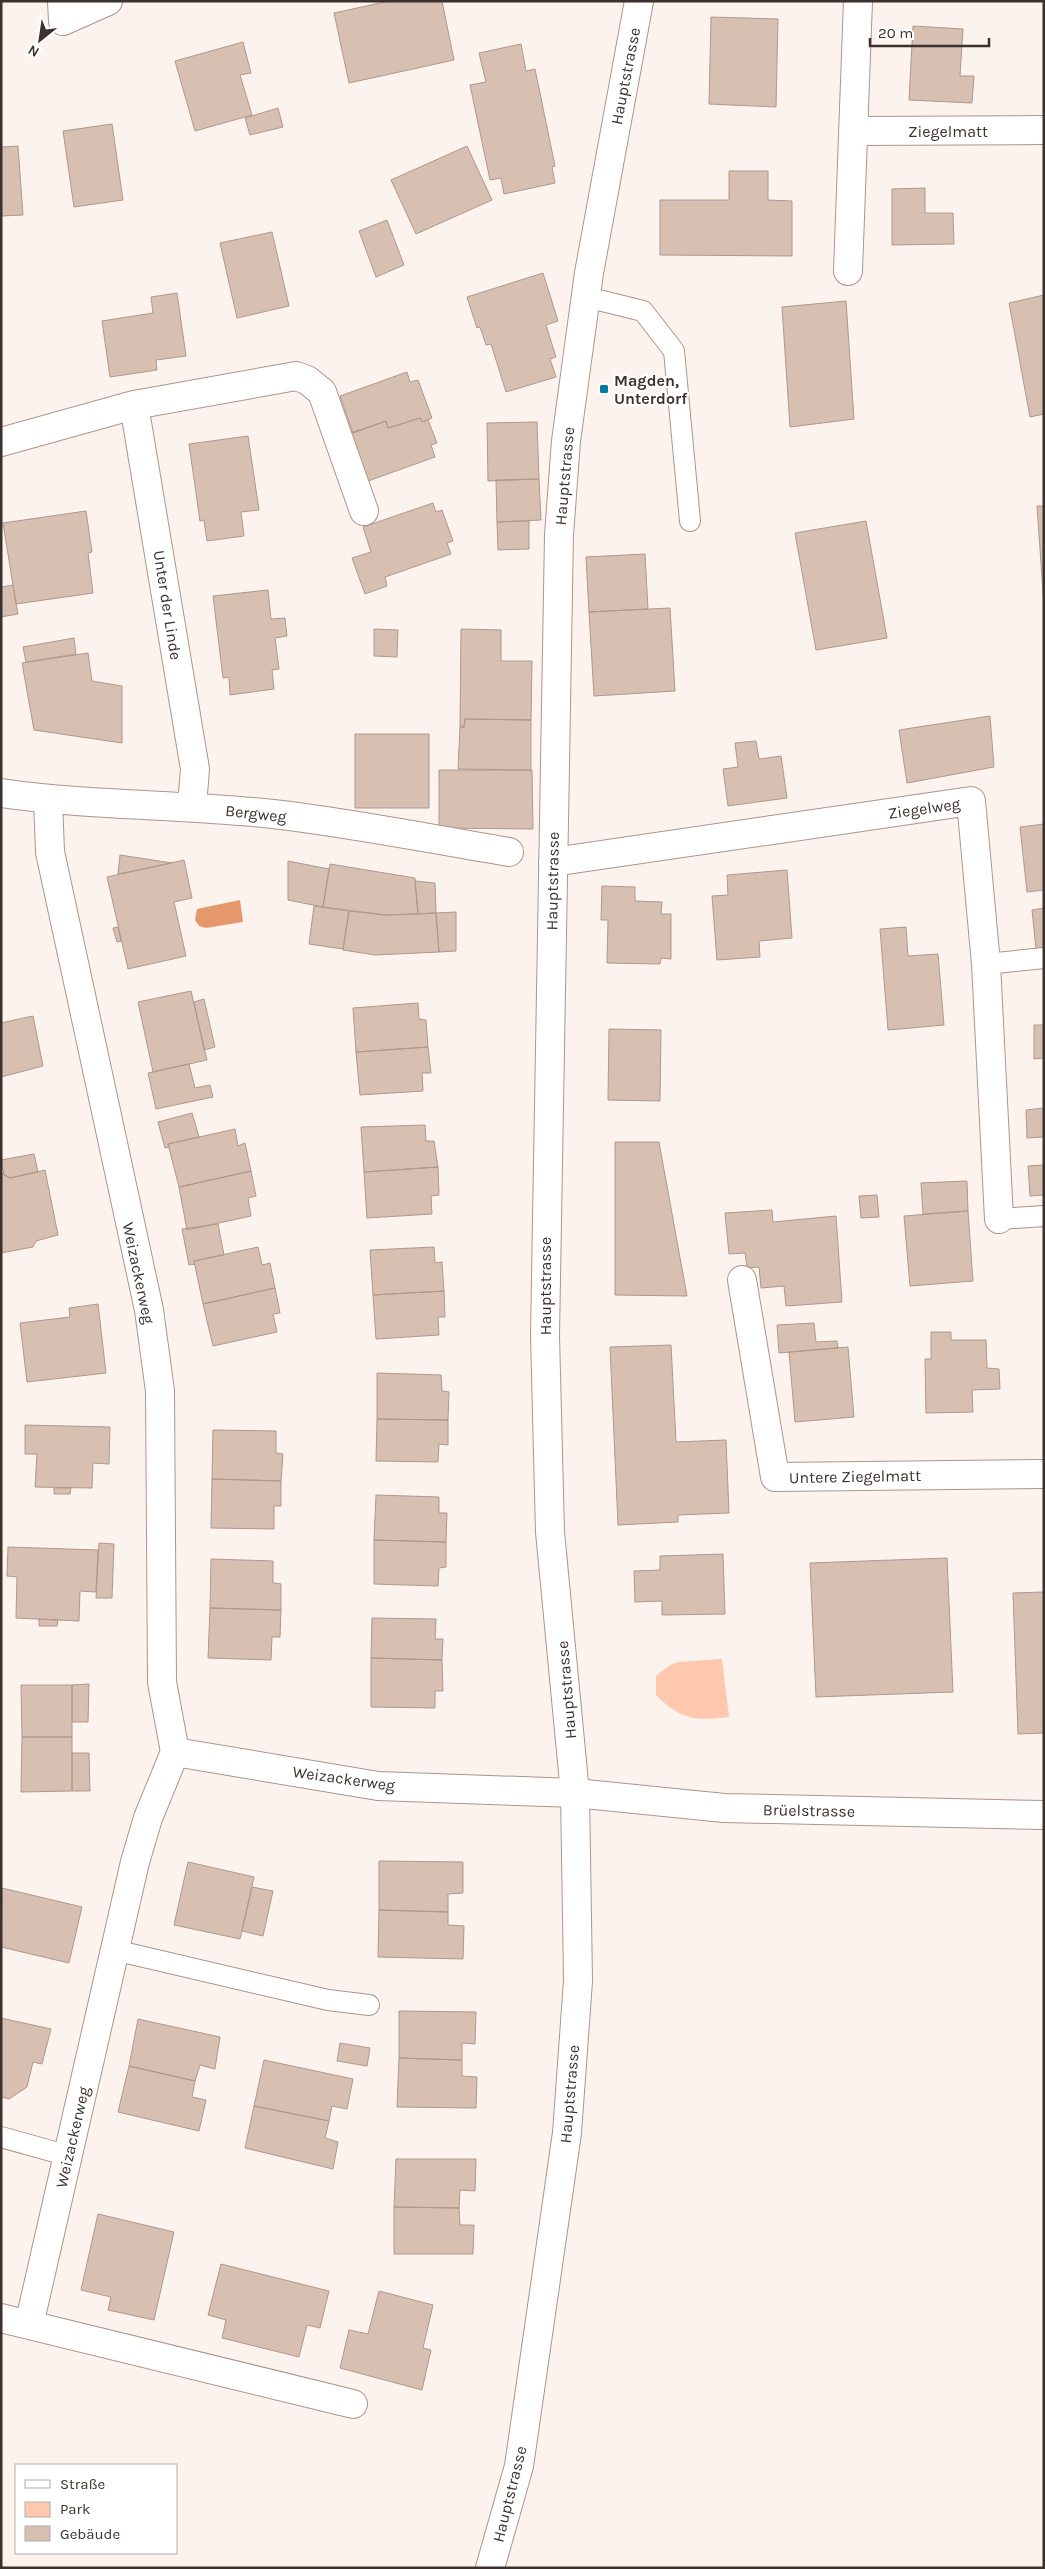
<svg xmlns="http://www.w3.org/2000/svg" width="1045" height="2569" viewBox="0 0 1045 2569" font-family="Karla,sans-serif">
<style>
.green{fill:#fdc8ad}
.water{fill:#e6986d}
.building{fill:#d7bfb2;stroke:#af988c}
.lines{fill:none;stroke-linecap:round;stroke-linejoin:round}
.service-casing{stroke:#ac958a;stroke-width:22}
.minor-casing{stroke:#ac958a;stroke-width:30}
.secondary-casing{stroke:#ac958a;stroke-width:30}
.service{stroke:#fff;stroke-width:20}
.minor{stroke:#fff;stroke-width:28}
.secondary{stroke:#fff;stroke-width:28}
.poi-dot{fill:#007ca3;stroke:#fff;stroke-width:2}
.labels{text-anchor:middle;stroke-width:4;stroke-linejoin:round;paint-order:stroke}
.street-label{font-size:16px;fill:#3b312d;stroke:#fff}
.poi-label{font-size:16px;font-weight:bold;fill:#3b312d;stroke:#fff;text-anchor:start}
</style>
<rect width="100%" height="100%" fill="#fdf3ee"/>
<!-- green -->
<path class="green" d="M722,1659L729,1717C695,1721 681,1720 656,1695V1676L670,1665L678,1662Z"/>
<!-- water -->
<path class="water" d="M240,900L243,922L206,928L199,926L195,920L197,909Z"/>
<!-- building -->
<path class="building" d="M389,1H442L454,60L349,83L334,13Z
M711,17L778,19L776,107L709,104Z
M913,26L963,29L960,76H974L972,103L909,100Z
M243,42L251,73L240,75L252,115L195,131L175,61Z
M521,44L526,71L535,69L555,166L552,167L555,183L504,194L501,178L490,180L470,85L486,82L479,53Z
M278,108L283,127L250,135L245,118Z
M112,124L123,200L74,207L63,131Z
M18,146L23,215L1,216V147Z
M467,146L492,200L416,234L391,180Z
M729,171H768V200L792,201V256L660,255V200H729Z
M925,188V213H953L954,244L892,245V189Z
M387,220L404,265L376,277L359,231Z
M272,232L289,306L237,318L220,243Z
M543,273L558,321L546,325L556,357L550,359L556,377L506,392L491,344L486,345L480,327L477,328L467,297Z
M177,293L186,356L156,360L157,370L110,377L102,321L153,313L151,297Z
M1044,295V414L1030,417L1009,303Z
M846,301L854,419L790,427L782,307Z
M407,372L410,382L418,380L432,418L422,422L420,418L388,428L386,421L353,433L340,396Z
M420,418L422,422L428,420L437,443L431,445L435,457L368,481L351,433L386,421L388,428Z
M537,422L539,479L488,481L487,423Z
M248,436L259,510L241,512L244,536L207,541L204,520L200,521L189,444Z
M539,479L541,520L497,522L496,480Z
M433,503L436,512L442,510L453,541L447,543L451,554L385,577L387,586L365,594L352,558L371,552L363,527Z
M1037,506H1044V606Z
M86,511L92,552L88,553L93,593L16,604L3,523Z
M529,521V549L498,550L497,522Z
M866,521L887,638L816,650L795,533Z
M645,554L648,609L589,612L586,557Z
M13,585L18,614L1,617V587Z
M268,590L271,619L285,618L287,636L275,638L279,669L272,670L274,689L230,695L229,677L223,678L213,596Z
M670,608L675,691L594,696L589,612Z
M374,629L398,630L397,657L374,656Z
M461,629L501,630V661H532L531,720L465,719L464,727H460Z
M74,638L76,654L26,662L23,647Z
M88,653L92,681L122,686V743L34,730L22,663Z
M990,716L994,767L907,783L899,730Z
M465,719L531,720V770L458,769L460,727H464Z
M355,734H429V808H355Z
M756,741L759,759L781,756L787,798L728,806L723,769L738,767L735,743Z
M439,770H532L533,829L439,828Z
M1044,824V890L1027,892L1020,827Z
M120,855L172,863L118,874Z
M184,860L192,898L174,902L186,956L128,969L107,877Z
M288,861L329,869L323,907L288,900Z
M330,864L415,878L418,914L385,915L323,907Z
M787,870L792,938L759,941L760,957L717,960L712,896L728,895L727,875Z
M415,881L435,883L436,913L418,914Z
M602,886L635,887V901L662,902L661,914H671V959L661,958L660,964L607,963L608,920H601Z
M314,906L349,911L343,949L309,944Z
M1044,908V948L1036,949L1032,910Z
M349,911L385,915L436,913L439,952L375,955L343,950Z
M456,912V951L439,952L436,913Z
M118,927L121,941L117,942L113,928Z
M906,927L908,956L938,954L944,1025L888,1030L880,929Z
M191,991L207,1060L153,1072L138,1002Z
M204,999L215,1047L204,1050L194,1002Z
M418,1003L419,1019L426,1020L428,1047L356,1052L353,1008Z
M33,1016L43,1066L1,1077V1023Z
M1034,1025H1044V1058L1034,1059Z
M609,1029L661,1030L660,1101L608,1100Z
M428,1047L431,1073H422L423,1091L360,1095L356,1052Z
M189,1064L195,1088L210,1085L213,1097L156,1109L148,1073Z
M1044,1108V1137L1027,1138L1026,1110Z
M192,1113L199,1137L168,1144L169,1147L165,1148L158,1122Z
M425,1125L426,1141H434L438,1167L364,1172L361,1127Z
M235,1129L238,1146L245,1143L251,1171L179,1187L168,1144Z
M615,1142H659L687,1296L615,1295Z
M34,1154L38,1172L10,1178L4,1175L1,1160Z
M1044,1165V1195L1030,1196L1028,1166Z
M438,1167L439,1195L431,1196L432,1214L367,1218L364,1172Z
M45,1170L58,1235L36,1241L33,1247L1,1253V1173L10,1178Z
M251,1171L256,1196L248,1198L251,1216L187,1230L179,1187Z
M967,1181L968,1211L923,1214L921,1183Z
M877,1195L879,1217L861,1218L859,1196Z
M772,1210L773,1222L836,1216L842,1302L786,1306L784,1286L761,1288L759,1267L747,1268L745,1253L729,1254L725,1213Z
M968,1211L973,1281L910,1286L904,1216Z
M218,1224L224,1255L194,1261L195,1264L189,1265L182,1229Z
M258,1247L262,1265L270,1263L275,1288L203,1304L194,1261Z
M434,1247L435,1263L442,1262L444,1291L373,1295L370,1250Z
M275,1288L280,1313L273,1314L277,1332L213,1346L203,1304Z
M444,1291L445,1317H438L439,1335L376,1339L373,1295Z
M98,1304L106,1373L27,1382L20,1323L70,1317L69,1308Z
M814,1323L816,1342L837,1341L838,1348L779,1353L777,1325Z
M931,1332H951V1340H986L987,1368L999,1369L1000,1389L972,1390L973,1412L926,1413L925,1359H931Z
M671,1345L676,1442L726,1440L729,1513L678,1515V1522L618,1525L610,1347Z
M848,1347L854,1417L795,1422L789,1352Z
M377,1373L441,1375L442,1391L449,1392L448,1420L377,1419Z
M377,1419L448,1420V1445L439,1444L438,1462L376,1461Z
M25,1425L110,1427L109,1464L93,1463L92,1488L35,1487L37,1454H25Z
M213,1430L276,1431V1453L283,1454L281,1481L212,1479Z
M212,1479L281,1481V1506H274V1529L211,1528Z
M54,1488H71L70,1494H54Z
M376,1495L439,1497V1513H447L446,1542L374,1540Z
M374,1540L446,1542V1567L439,1568L438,1586L374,1584Z
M99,1543L114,1544L112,1598H96Z
M8,1547L98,1550L96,1592L80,1591L79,1621L16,1618L17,1577L7,1576Z
M723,1554L725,1614L662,1615V1601L635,1602L634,1571L660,1570V1556Z
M947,1558L953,1692L816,1697L810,1563Z
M211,1559L273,1561V1583L281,1584V1610L210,1608Z
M1044,1592V1733L1018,1734L1013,1593Z
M210,1608L281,1610L280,1637H272L271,1660L208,1658Z
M372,1618L436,1619L435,1639H443L442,1660L371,1658Z
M39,1619L58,1620L57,1626H39Z
M371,1658L442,1660L443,1691H435V1708L371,1707Z
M89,1684L88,1722H72V1685Z
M21,1685H72V1737H22Z
M22,1737H72V1791L21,1792Z
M72,1753H89L90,1791H72Z
M379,1861L463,1862V1893L448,1894V1912L379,1910Z
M188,1862L254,1877L240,1939L174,1925Z
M252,1887L273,1891L263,1936L242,1931Z
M2,1888L82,1907L69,1963L1,1947Z
M379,1910L448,1912V1925L464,1926L463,1959L378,1957Z
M399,2011L476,2012L475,2044L462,2043V2060L399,2058Z
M1,2018L51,2029L42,2064L33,2062L27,2087L9,2099L1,2097Z
M138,2019L220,2037L215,2069L200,2065L195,2081L129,2066Z
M340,2043L370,2048L367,2066L337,2061Z
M399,2058L462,2060V2076L477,2077L476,2108L397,2107Z
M264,2060L353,2079L347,2109L332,2106L329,2121L254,2106Z
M129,2066L195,2081L192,2097L206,2100L199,2131L118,2112Z
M254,2106L329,2121L325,2138L338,2142L333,2169L245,2148Z
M396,2159H476L475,2191L460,2190L459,2208L394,2207Z
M394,2207L459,2208L460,2225H474L473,2254H394Z
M98,2214L174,2232L154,2320L108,2310L111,2297L81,2290Z
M221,2264L329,2291L320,2328L307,2325L299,2357L222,2338L226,2320L208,2315Z
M379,2291L433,2305L423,2348L431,2350L422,2390L340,2368L349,2330L368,2334Z"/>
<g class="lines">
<defs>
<path id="service" d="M586,297L643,311L674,351L690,521
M986,964L1044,958
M999,1219L1044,1216
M114,1950L328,2000L369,2005
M1,2137L69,2156"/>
<path id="minor" d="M62,1L63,21L108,1
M853,131L1044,130
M848,271L858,1
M134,405L195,769L192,806
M1,442L134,405L296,376L307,380L322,392L364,511
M1,793C91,806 183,804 273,814C352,823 431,839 509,852
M553,862L971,801L986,964L999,1219
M742,1280L775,1477L1044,1474
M175,1752L378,1786L575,1793L724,1808L1044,1815
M1,2318L353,2404
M29,2325L135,1862L148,1818L175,1752L162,1682L160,1391L149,1310L50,852L48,800"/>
<path id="secondary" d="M490,2568L519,2466L567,2133L578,1981L575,1793L550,1532L545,1335L559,535L566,441L589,273L639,1"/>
</defs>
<!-- service casing -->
<use href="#service" class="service-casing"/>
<!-- minor casing -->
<use href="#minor" class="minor-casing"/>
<!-- secondary casing -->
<use href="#secondary" class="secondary-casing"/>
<!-- service -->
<use href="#service" class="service"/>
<!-- minor -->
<use href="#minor" class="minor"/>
<!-- secondary -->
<use href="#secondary" class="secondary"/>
</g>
<!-- markers -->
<rect class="poi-dot" x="599" y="384" width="10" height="10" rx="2.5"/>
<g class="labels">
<!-- street labels -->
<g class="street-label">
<text transform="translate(625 76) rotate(-79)" y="6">Hauptstrasse</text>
<text x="948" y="137">Ziegelmatt</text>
<text transform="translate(564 476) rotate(-85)" y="6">Hauptstrasse</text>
<text transform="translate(168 605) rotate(81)" y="6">Unter der Linde</text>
<text transform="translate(924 808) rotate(-8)" y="6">Ziegelweg</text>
<text transform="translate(256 813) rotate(6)" y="6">Bergweg</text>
<text transform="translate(552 881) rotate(-89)" y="6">Hauptstrasse</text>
<text transform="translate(139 1273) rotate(78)" y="6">Weizackerweg</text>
<text transform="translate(545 1286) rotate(-90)" y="6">Hauptstrasse</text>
<text transform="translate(855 1476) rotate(-1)" y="6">Untere Ziegelmatt</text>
<text transform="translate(566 1690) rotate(-95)" y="6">Hauptstrasse</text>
<text transform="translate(344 1778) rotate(8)" y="6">Weizackerweg</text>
<text transform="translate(809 1810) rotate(1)" y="6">Brüelstrasse</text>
<text transform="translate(569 2094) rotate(-85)" y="6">Hauptstrasse</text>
<text transform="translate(72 2137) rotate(-77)" y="6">Weizackerweg</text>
<text transform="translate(509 2494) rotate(-76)" y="6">Hauptstrasse</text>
</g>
<!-- poi labels -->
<g class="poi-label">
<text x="614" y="386">Magden,<tspan x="614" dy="18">Unterdorf</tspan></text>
</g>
</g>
<!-- border -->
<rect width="1045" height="2569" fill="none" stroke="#3b312d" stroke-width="5"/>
<!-- legend -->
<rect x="15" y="2464" width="162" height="90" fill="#ffffff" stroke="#b1adab"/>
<rect x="25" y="2480" width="25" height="8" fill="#ffffff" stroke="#b1adab"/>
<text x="60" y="2489" font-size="15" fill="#3b312d">Straße</text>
<rect x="25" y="2502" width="25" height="15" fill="#fdc8ad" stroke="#b1adab"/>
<text x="60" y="2514" font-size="15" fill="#3b312d">Park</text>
<rect x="25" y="2526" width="25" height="15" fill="#d7bfb2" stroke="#b1adab"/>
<text x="60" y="2539" font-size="15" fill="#3b312d">Gebäude</text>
<!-- north arrow -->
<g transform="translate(40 40) rotate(210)" stroke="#ffffff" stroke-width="4" paint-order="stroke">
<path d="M0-4L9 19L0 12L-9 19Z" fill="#3b312d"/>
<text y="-8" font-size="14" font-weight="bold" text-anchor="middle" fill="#3b312d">N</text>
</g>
<!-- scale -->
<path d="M870 38v8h119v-8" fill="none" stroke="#3b312d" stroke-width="2.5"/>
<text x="878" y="38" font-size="15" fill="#3b312d" stroke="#ffffff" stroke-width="4" paint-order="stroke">20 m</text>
</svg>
